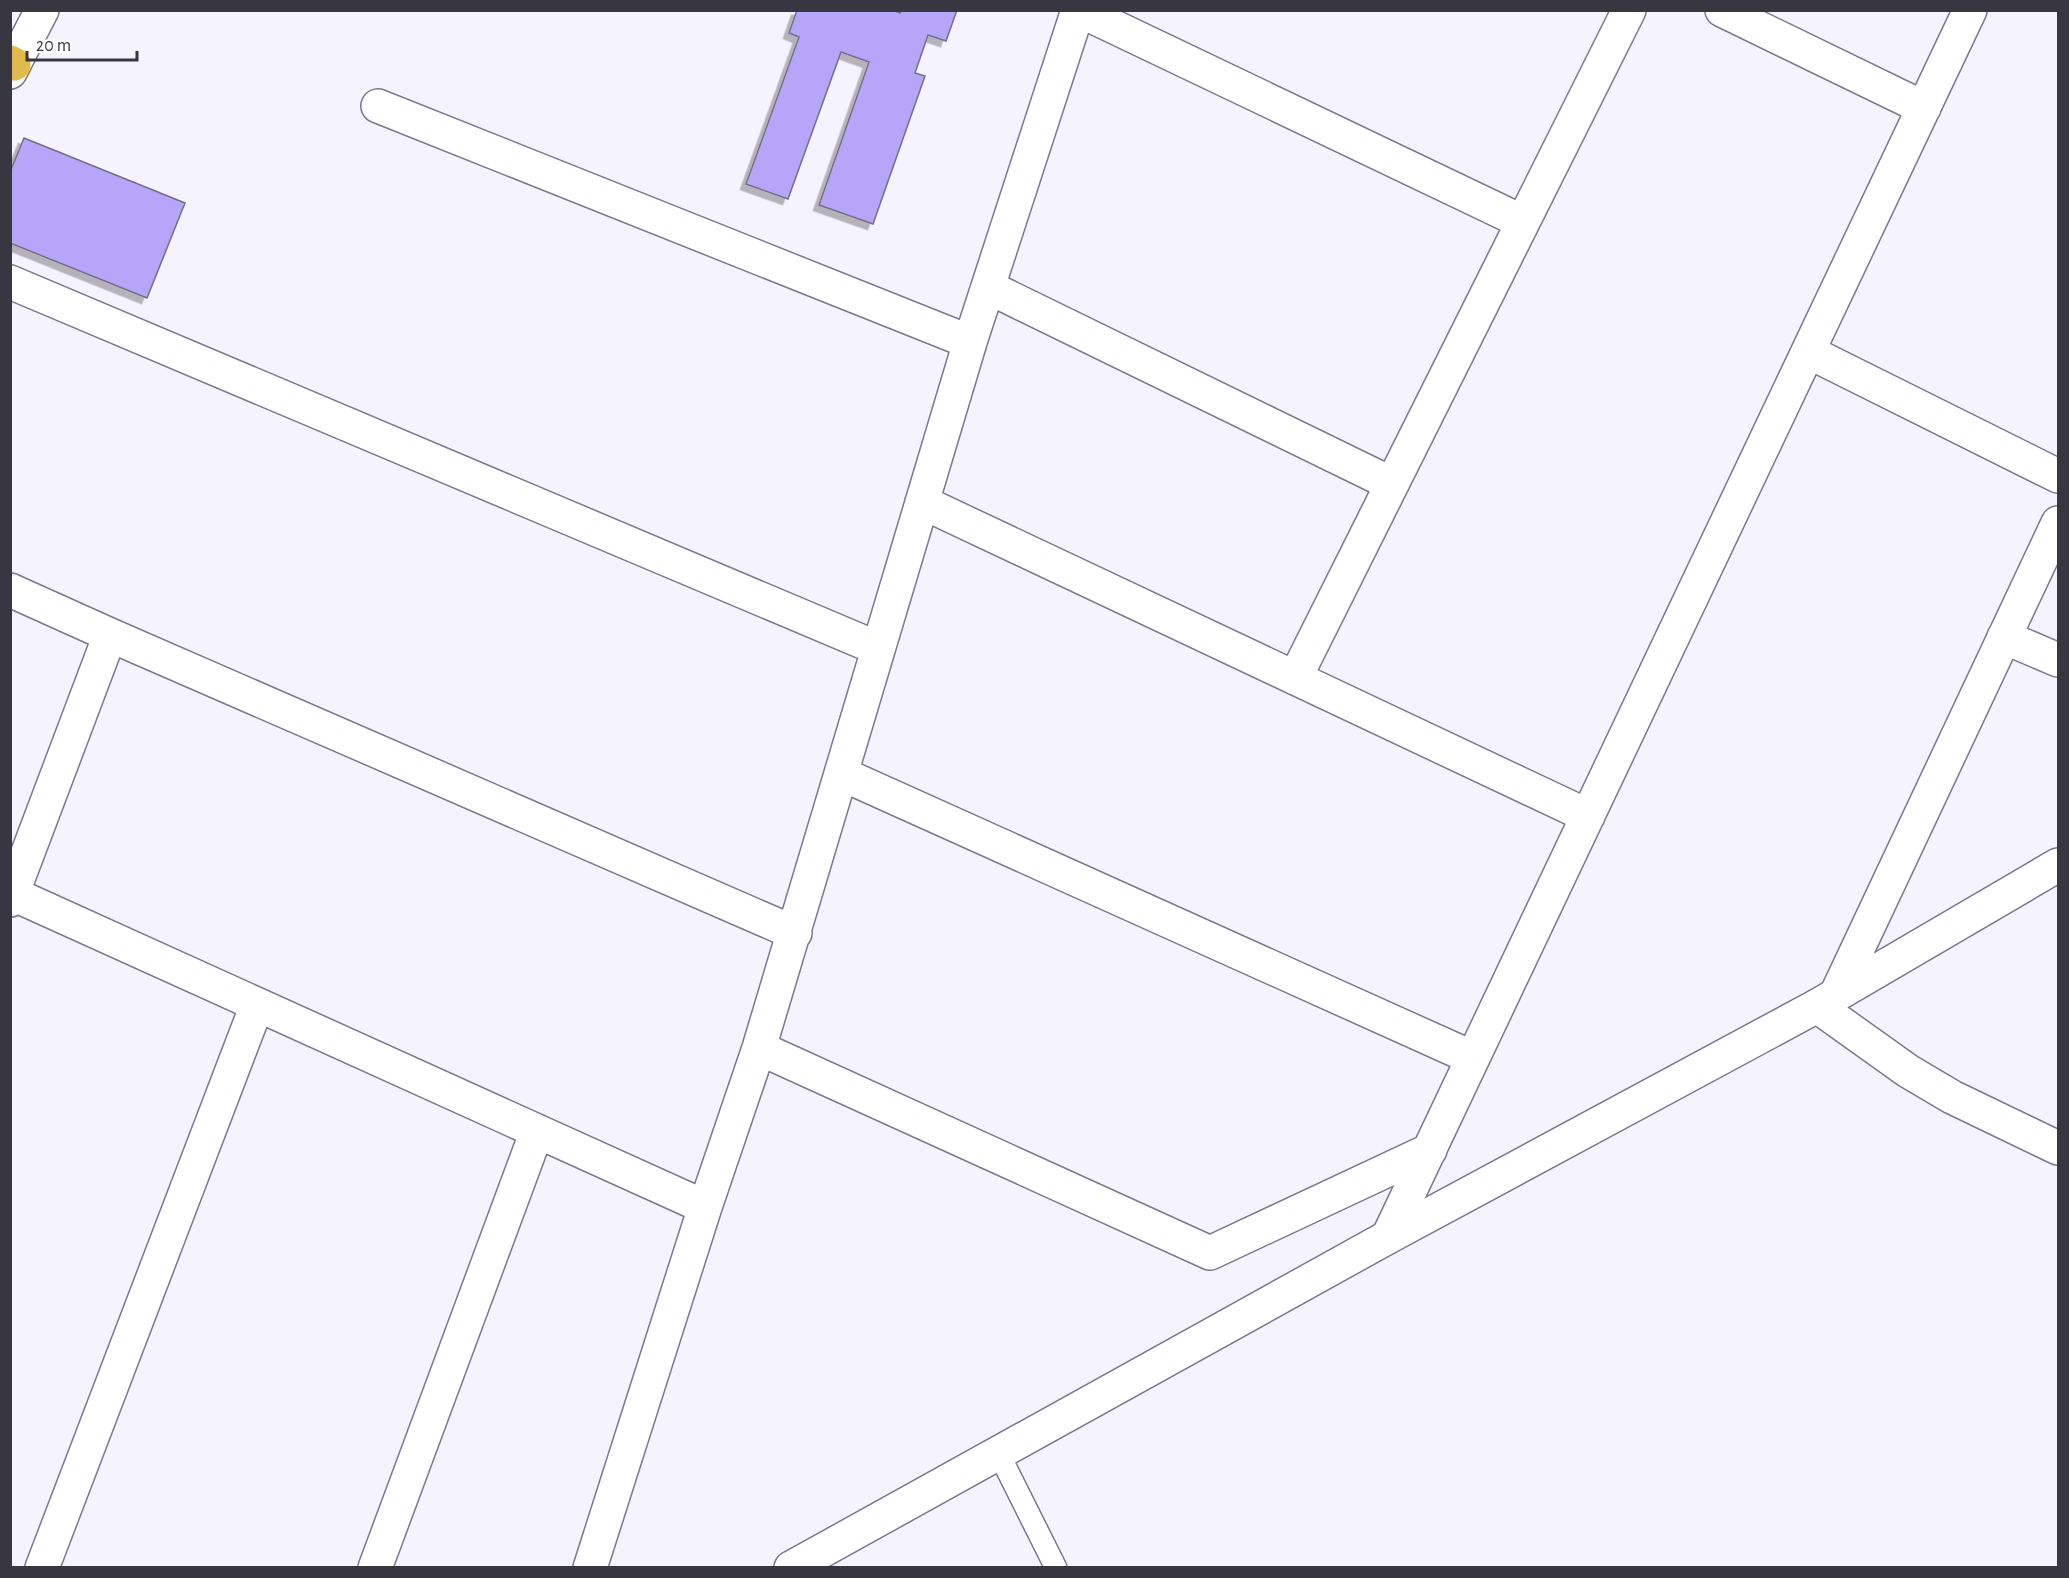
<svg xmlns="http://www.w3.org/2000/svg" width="2069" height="1578" viewBox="0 0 2069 1578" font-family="'Alegreya Sans',sans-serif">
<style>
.building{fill:#b5a6f9;stroke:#736f87;stroke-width:1.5;filter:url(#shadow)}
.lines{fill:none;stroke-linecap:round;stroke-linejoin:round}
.service-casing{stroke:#7b778f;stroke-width:24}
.minor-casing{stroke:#7b778f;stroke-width:36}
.tertiary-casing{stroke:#7b778f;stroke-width:36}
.trunk-casing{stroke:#9f802b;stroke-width:36}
.service{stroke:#fff;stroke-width:21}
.minor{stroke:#fff;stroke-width:33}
.tertiary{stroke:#fff;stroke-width:33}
.trunk{stroke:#dfba4c;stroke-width:33}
</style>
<defs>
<filter id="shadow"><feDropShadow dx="-5.5" dy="5.5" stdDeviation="0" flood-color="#0004"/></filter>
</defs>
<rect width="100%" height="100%" fill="#f5f3fe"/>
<!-- building -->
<path class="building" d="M797,10H893L900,13L901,10H957L946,41L928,35L915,73L925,76L873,224L819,205L869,62L841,52L788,199L746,184L799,37L789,33Z
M24,138L185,203L147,298L10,243V172Z"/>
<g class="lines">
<defs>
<path id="service" d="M998,1452L1056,1568"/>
<path id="minor" d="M1079,10L1523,222
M1722,10L1924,108
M10,72L42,10
M378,106L970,342
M10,282L877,648
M988,287L1392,484
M1809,352L2058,476
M922,502L1588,816
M10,590L110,635L795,933
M2004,637L2058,660
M1295,678L1629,10
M842,774L1473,1058
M13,894L705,1207
M10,900L110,635
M1836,995L2058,523
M1817,1006L1908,1071L1952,1097L2058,1148
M759,1048L1210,1253L1430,1150
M1388,1237L1970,10
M42,1568L257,1005
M375,1568L537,1131
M590,1568L705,1207L759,1048L970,342L1078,10"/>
<path id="tertiary" d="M791,1568L1388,1237L1817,1006L2058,865"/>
<path id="trunk" d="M10,62L14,64"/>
</defs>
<!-- service casing -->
<use href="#service" class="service-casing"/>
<!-- minor casing -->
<use href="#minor" class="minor-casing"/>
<!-- tertiary casing -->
<use href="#tertiary" class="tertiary-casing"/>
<!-- trunk casing -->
<use href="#trunk" class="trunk-casing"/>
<!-- service -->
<use href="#service" class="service"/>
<!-- minor -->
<use href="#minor" class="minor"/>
<!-- tertiary -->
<use href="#tertiary" class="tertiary"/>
<!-- trunk -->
<use href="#trunk" class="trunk"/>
</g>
<!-- border -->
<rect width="2069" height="1578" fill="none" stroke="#373641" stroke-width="24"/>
<!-- scale -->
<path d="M27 51v9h110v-9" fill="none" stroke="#373641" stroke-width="3"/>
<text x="36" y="51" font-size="18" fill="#373641" stroke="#ffffff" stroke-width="4.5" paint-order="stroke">20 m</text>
</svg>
